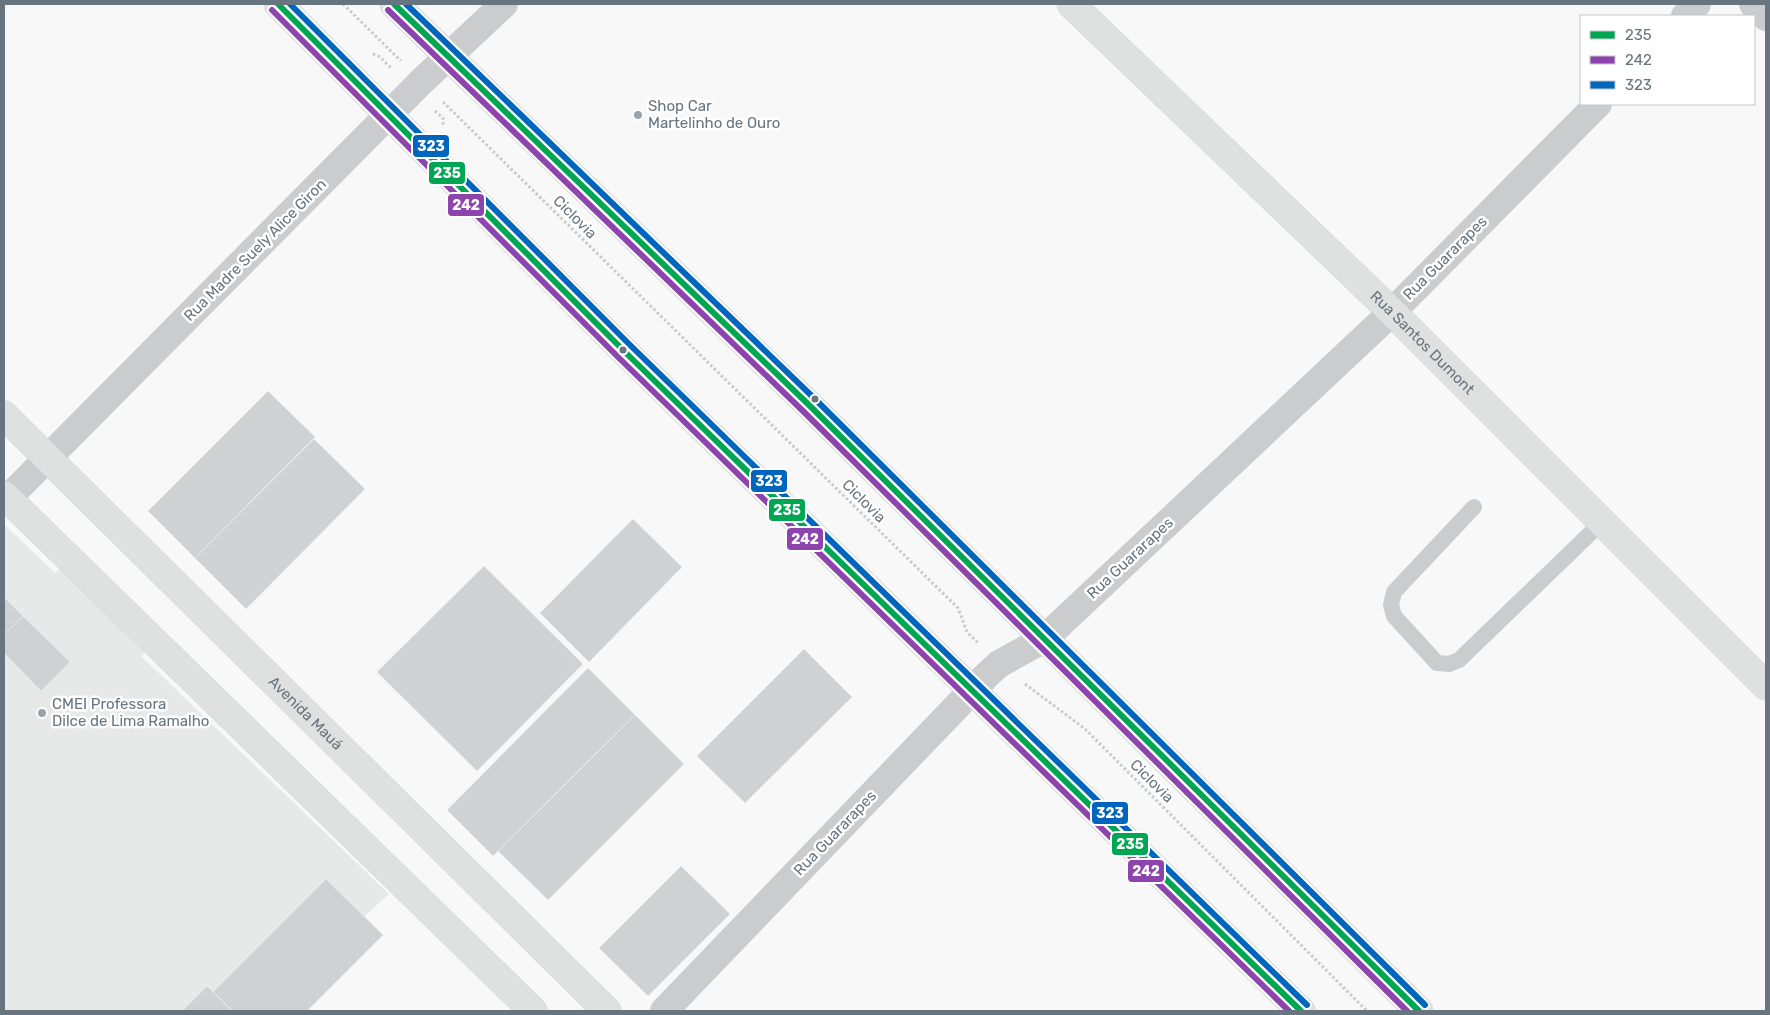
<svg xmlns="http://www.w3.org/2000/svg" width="1770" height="1015" viewBox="0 0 1770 1015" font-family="Rubik,sans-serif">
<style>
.built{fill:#e7e8e8}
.building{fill:#cfd1d2;stroke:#e8e8e8}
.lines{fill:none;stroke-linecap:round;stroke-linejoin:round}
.secondary-casing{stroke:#d4d5d6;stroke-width:29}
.path{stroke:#c8cacb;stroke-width:3;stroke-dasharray:2.5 2.5;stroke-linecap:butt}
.lane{stroke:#cbcccd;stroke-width:16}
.street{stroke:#cbcccd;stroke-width:28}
.secondary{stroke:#dfe0e0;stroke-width:28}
.bus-1-casing{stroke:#fff;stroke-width:10}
.bus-2-casing{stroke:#fff;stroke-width:10}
.bus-3-casing{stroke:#fff;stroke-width:10}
.bus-1{stroke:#00a651;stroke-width:6}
.bus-2{stroke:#8e44ad;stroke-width:6}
.bus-3{stroke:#0065bd;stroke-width:6}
.poi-dot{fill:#99a3aa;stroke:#fff;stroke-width:2}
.bus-dot{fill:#667580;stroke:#fff;stroke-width:2}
.labels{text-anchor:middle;stroke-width:5;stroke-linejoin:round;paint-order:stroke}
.poi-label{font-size:15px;fill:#667580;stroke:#fff;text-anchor:start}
.street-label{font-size:15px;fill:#667580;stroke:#fff}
.line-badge{stroke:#fff;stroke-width:2}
.badge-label{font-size:14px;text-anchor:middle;font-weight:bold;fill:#fff}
</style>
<rect width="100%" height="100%" fill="#f8f8f8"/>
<!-- built -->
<path class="built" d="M4,524L55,573L70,559L155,642L141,656L389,894L261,1011H4Z"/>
<!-- building -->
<path class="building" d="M268,391L315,437L195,558L148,511Z
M314,439L365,489L246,609L195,558Z
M633,519L682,567L589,662L540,613Z
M484,566L583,664L477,771L377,672Z
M4,597L23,616L4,635Z
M23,616L70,662L41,691L4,653V635Z
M804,649L852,697L745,803L697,756Z
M588,668L635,715L493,856L447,810Z
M635,715L684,764L548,900L498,851Z
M681,866L730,914L648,996L599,948Z
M326,879L383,935L307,1011H233L213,992Z
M207,986L233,1011H182Z"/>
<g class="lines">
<defs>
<g id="secondary">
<path d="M278,4L625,352L1301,1011"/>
<path d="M394,4L810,406L1419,1011"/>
<path id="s1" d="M1071,4L1392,312L1766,686"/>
<path id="s2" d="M4,415L607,1011"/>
<path d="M4,495L533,1011"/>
</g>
</defs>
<!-- secondary casing -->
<use href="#secondary" class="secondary-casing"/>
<!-- path -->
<path class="path" d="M343,4L401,61
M373,54L380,57L391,68
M443,102L958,608L967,632L979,644
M435,111L443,118V126
M1025,684L1084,728L1367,1011"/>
<!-- lane -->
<path class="lane" d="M1474,507L1394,592L1391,605L1394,616L1437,663L1449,664L1459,660L1602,522"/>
<!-- street -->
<path class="street" d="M1753,4L1766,17
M1685,16L1697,4
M8,498L422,81L504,4
M664,1011L988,674L999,664L1044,639L1392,312L1598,104"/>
<!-- secondary -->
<use href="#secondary" class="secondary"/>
<defs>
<path id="bus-1" d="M278,4L625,352L1301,1011
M394,4L810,406L1419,1011"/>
<path id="bus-2" d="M272,10L619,358L1289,1011
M388,10L804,412L1407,1011"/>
<path id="bus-3" d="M290,4L631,346L1307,1005
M406,4L816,400L1425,1005"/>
</defs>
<!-- bus-1 casing -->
<use href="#bus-1" class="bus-1-casing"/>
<!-- bus-2 casing -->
<use href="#bus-2" class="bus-2-casing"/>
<!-- bus-3 casing -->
<use href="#bus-3" class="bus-3-casing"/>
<!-- bus-1 -->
<use href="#bus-1" class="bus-1"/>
<!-- bus-2 -->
<use href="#bus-2" class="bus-2"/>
<!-- bus-3 -->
<use href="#bus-3" class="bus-3"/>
</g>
<!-- markers -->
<g class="poi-dot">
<circle cx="638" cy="115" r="5"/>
<circle cx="42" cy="713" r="5"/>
</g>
<g class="bus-dot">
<circle cx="623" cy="350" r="4.5"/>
<circle cx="815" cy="399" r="4.5"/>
</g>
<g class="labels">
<!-- poi labels -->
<g class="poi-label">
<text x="648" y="111">Shop Car<tspan x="648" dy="17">Martelinho de Ouro</tspan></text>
<text x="52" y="709">CMEI Professora<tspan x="52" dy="17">Dilce de Lima Ramalho</tspan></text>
</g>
<!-- street labels -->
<g class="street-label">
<text transform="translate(575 217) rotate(45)" y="5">Ciclovia</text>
<text transform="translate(255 250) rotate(-45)" y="5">Rua Madre Suely Alice Giron</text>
<text transform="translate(1445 258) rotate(-45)" y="5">Rua Guararapes</text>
<text dy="5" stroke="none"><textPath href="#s1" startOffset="488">Rua Santos Dumont</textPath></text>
<text transform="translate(864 501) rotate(45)" y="5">Ciclovia</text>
<text transform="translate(1130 558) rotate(-43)" y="5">Rua Guararapes</text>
<text dy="5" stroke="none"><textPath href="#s2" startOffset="424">Avenida Mauá</textPath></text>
<text transform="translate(1152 781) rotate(45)" y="5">Ciclovia</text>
<text transform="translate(835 833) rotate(-46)" y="5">Rua Guararapes</text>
</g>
</g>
<g class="line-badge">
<rect x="412" y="134" width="38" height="24" rx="5" fill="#0065bd"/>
<rect x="428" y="161" width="38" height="24" rx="5" fill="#00a651"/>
<rect x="447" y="193" width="38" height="24" rx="5" fill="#8e44ad"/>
<rect x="750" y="469" width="38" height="24" rx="5" fill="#0065bd"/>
<rect x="768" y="498" width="38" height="24" rx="5" fill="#00a651"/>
<rect x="786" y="527" width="38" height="24" rx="5" fill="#8e44ad"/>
<rect x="1091" y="801" width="38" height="24" rx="5" fill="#0065bd"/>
<rect x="1111" y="832" width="38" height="24" rx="5" fill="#00a651"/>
<rect x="1127" y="859" width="38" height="24" rx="5" fill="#8e44ad"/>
</g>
<g class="badge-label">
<text x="431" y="151">323</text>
<text x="447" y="178">235</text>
<text x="466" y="210">242</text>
<text x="769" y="486">323</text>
<text x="787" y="515">235</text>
<text x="805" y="544">242</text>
<text x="1110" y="818">323</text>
<text x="1130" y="849">235</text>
<text x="1146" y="876">242</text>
</g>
<!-- border -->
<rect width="1770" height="1015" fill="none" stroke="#667580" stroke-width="10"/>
<!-- legend -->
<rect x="1580" y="15" width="175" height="90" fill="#ffffff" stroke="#c2c8cc"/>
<rect x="1590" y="31" width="25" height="8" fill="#00a651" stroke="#c2c8cc"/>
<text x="1625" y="40" font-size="15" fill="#667580">235</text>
<rect x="1590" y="56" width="25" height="8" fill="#8e44ad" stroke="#c2c8cc"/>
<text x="1625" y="65" font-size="15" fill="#667580">242</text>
<rect x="1590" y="81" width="25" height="8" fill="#0065bd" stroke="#c2c8cc"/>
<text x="1625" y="90" font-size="15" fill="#667580">323</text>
</svg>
